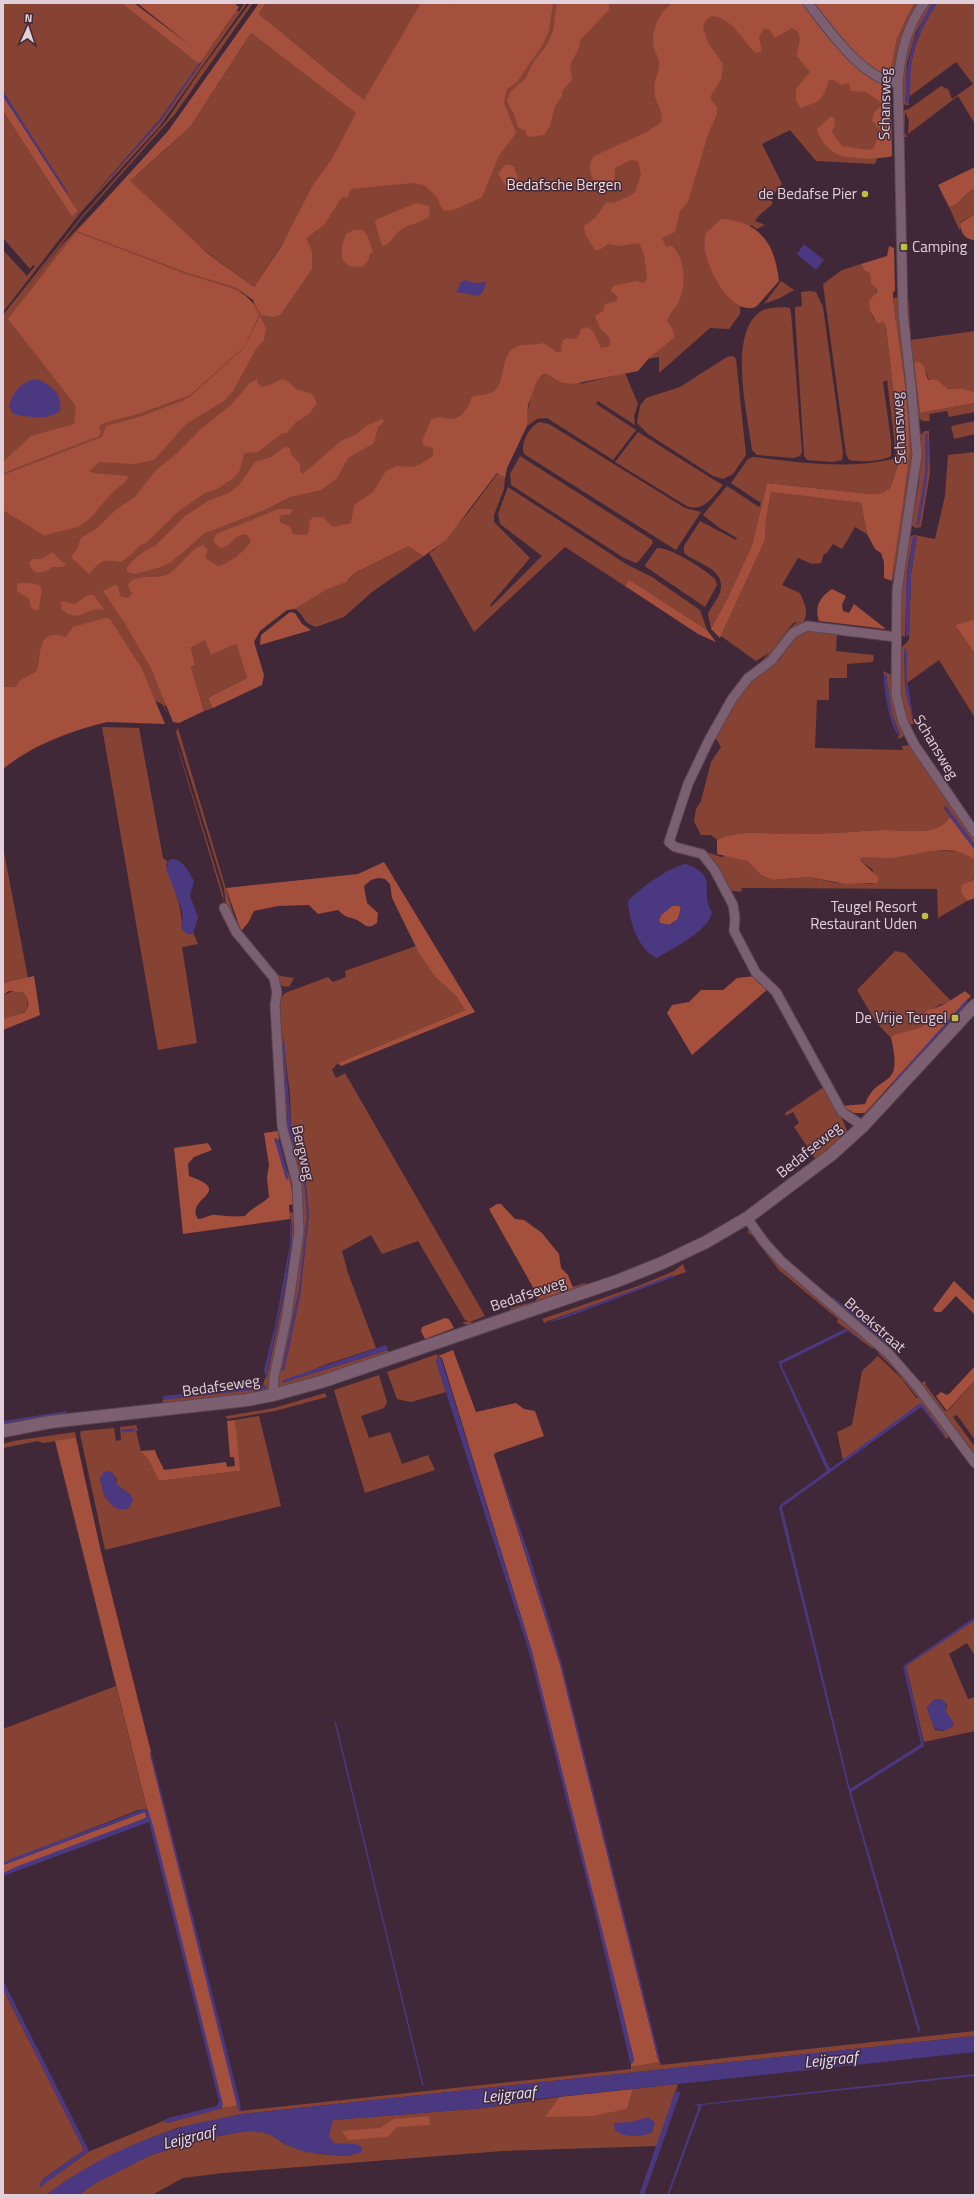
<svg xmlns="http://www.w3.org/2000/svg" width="978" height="2198" viewBox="0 0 978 2198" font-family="'Titillium Web',sans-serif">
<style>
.green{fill:#864333;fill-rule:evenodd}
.forest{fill:#a4503d;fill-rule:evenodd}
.water{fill:#4a3980;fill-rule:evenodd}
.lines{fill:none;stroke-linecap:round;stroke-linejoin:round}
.stream{stroke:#4a3980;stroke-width:3}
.street-casing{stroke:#5b4653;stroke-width:11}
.secondary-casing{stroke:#5b4653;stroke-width:14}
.street{stroke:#7c5f70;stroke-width:9}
.secondary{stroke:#7c5f70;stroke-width:12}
.poi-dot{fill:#bcbf43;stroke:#412838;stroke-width:1.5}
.labels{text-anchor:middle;stroke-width:3;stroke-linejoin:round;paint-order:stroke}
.street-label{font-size:15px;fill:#e1d0d9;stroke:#412838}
.park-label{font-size:15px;fill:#f5dbd5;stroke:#412838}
.poi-label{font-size:15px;fill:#e1d0d9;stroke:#412838;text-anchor:end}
.water-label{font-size:16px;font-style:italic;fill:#e3e0f6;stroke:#412838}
</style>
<rect width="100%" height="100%" fill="#412838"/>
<!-- green -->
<path class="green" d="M3,3H121L199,64L160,119L91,198L160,122L201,63L200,62L237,10L239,12L244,3H247L159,127L80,213L3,312V250L27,276L35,266L33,265L30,269L3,238V111L72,217L78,211L3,91Z
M250,3H253L175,114L82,218L26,289L60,247L132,172L136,176L190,127L251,33L350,108L358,95L259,14L266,3H908L902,9L879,86L886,133L875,164L816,161L790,130L762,144L782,184L770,199L773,203C767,210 760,213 755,221L765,225L757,229L751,225L744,236L740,314L729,329L710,328L659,373V357L590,369L580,384L625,373L638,404L634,416L635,425L598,401L596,404L636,430L613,460L547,418L537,419L527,426C527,413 531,377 546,374L542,367L424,556L372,592L344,617L316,627C301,622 306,616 295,609L328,589L349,580L356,572L399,550L208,646L211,655L236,644L247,678L208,698L213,708L204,711L191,667L195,665L191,647L196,631L172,708L164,705L167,713L162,704L134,691L3,750V315L82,216L167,120L200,71ZM284,241V259L252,304L201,248L254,287Z
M914,3H919L895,69L890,74L897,38Z
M929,3H933L916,32L907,63L906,83L909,105L901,104C902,67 908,34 929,3Z
M937,3H975V124L958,96L908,134L909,120L905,112L904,133L908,137H902V111L909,109L941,86L948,89L952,99L973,84L956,62L910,96C907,62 918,31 937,3Z
M975,189V214L960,222V231L949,207C961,205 964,192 975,189Z
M861,264L864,270L870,274L871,283L877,289L870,311L874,319L883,320L886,327L901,457L890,488L882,493L870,494L767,483L752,545L730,593L711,629L708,614C711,607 718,599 720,592C727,569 697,564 684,553V546L700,521L736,540L737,538L718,527L703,515L727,486L759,507L761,503L731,483L748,459L753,457C800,462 846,470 893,459L896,454L887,380L883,382L891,440V456C880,462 861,462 849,460L846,454L823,284L842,270Z
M781,281L794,290L780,298L764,304Z
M810,291L816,292L823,307L843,453L842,460L832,462L807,460L804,456L795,314V307L802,306L801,292Z
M908,296L911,340L975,331V392L944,388L942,384L929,380L926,372L914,363L920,413L975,403V412L949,417L947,411L929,414L930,421H923L918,418L905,297Z
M898,297L913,433V467L897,560L894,592L892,593L895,546L906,484L909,437L893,298Z
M785,307L790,308L791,312L802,452L800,456L794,458L757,455L752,450C748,416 727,334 761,311C768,307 778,308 785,307Z
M733,356L736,359L746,455L733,474L723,479L713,476L648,434L637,423L640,406L646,398L680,387L727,357Z
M975,421V434L954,439L951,426Z
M539,422L549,424L685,508L701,512L676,550L524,454C520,444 529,427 539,422Z
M925,431H929L930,473L921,527L916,528L911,525L919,483L920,435Z
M638,432L711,478L723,485C713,497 702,514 685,505L615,462Z
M975,452V619L955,625L975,654V718L939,660L907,683L904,648L905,684L913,721L916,723L909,725L900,695L899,650L909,640L911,575L917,537H913L907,573L905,637L900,635L901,591L908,538L914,535L935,539L945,496L948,455Z
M520,456L652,540L653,543L639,561L636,563L624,558L511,485L510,474Z
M498,473L505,478L504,489L494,515V522L530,558L490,605L491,607L542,556L500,524L498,514L508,487L626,564L652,577L700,610L707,630L629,581L625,586L565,547L474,632L429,553L434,550L468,513Z
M771,492L861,503L867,534L855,527L842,549L833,544L826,554L824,553L821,563L812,564L798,558L782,585L800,593C805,605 809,612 803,623L761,666L759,664C772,652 785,629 798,622L793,623L770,652L756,661L721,636L765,540L766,521Z
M657,548C670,547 706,570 715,579L717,585L705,607L646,567L645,565Z
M809,629L837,633L836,651L874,655L873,662L847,664V678H829V700H817L815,748L903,750L902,746L910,745L975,839V845L946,806L944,808L950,817C936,838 905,829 884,830C856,831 829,834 801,834C773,835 743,828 717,840L711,835H701L694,821L696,809L701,801L711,762L721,747L715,737L743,689L779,660L799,633Z
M883,671L891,675L892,696L905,735L899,739L898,736L900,735L892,714L886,674L884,676Z
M102,727L139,728L163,858L168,862L166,865C173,887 182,905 182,928L183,931L191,934L193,932L198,944L182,947L197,1043L158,1050Z
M178,728L237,926L273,972L281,976L294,978L289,987L282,986L249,946L226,907L224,888L176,732Z
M177,744L223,893L224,902L180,756Z
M3,847L28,978L3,983Z
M929,850L964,852L975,861V879L971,880L965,898L967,901L938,918L937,889L742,888L741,892L729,890L704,851L721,857L730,855L747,861L761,875L773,880L808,877L836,883L873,884V870L860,860L862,856L898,857Z
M416,946L435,977L456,996L465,1010L338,1063L332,1070L336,1078L345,1073L485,1316L470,1322L472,1323L508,1311L511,1309L510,1308L536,1301V1299L539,1298L585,1283L587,1286L470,1326L462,1323L469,1321L465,1320L418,1241L382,1254L371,1235L342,1251L348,1273L376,1348L327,1364L282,1383L388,1350L389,1354L303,1383L280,1388L277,1385L301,1232L285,1135L279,1000L285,993L328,977L333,982L346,977L345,971ZM283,1036L290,1095L291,1127L305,1175L309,1214L300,1296L284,1371L282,1370L299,1289L307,1216L305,1190L300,1164L288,1128Z
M895,951L905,953L951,1001L939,1005L923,1016L924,1024L922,1027L893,1035L891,1038L876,1022L857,990Z
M17,990L22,992L28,1000L27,1009L21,1015L3,1019V995Z
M824,1087L844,1123L848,1134L817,1161L794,1127L799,1123L793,1112L786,1116L785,1113Z
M294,1212L296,1248L268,1389L264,1393L162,1406L163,1400L166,1399L267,1388L263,1385L265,1378L267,1377C272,1349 300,1236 290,1216V1219L289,1213Z
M751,1229L874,1344L873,1349L837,1322L838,1319L779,1270L752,1235L747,1232Z
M683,1264L686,1272L545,1322V1324L542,1319L638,1286L674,1271Z
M882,1351L890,1358L951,1434L946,1439L922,1404L919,1405L843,1460L837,1432L852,1425L862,1371L878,1356L902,1379L916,1398H918L895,1370L878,1353Z
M437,1354L438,1357L436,1361L446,1392L411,1402L397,1399L387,1372Z
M379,1375L387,1402L384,1408L361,1416L369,1438L390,1432L402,1464L428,1455L435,1470L365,1493L334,1390Z
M975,1380V1440L957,1415L953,1417L975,1447V1460L920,1385L924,1381L926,1383L925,1384L945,1411H948Z
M325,1393L327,1397L275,1411L227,1419L226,1416L222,1417L274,1408Z
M259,1416L281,1506L105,1550L80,1434L81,1431L114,1428L116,1441L121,1440L120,1427L136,1425L138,1431H136L141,1452L148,1459L159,1481L238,1471L235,1420ZM116,1477L117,1485L127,1492L105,1498L100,1478Z
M75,1432L76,1438L73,1439L43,1443L38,1441L3,1448V1444L13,1441Z
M975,1620V1656L967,1643L949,1654L968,1699L975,1697V1731L924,1742L906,1666ZM940,1699L947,1704L946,1712L953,1726L943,1731L935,1730L927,1708L934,1700Z
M116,1686L147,1809L138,1810L3,1863V1729Z
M3,1989L84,2150L43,2179L40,2187L88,2152L163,2121L167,2123L222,2108L238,2106L240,2111L631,2069V2067L660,2062L661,2065L975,2031V2036L242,2114L177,2128L148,2139L95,2164L46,2195H3Z
M678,2084L657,2146L503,2151L223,2173L183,2178L152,2195H79C118,2163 180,2142 230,2134C241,2132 255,2129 266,2133C274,2135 280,2142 287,2145C307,2153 332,2157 353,2155L334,2143L328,2136L333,2120L484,2108L559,2097L546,2116L627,2109L633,2089Z"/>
<!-- forest -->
<path class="forest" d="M121,3H134L191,46L137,3H234L239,7L199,64Z
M259,3H266L259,14L364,100L421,3H449L450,5L451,3H553L549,31L543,44L517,82L507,89L504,103L516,133L499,156L482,197L454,210L445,211L441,207L437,197L424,185L413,183L351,189L347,198L342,197L324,225L306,238L312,251V269L280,315L274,317L261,315L253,300L235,287L188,273L77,231L168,131ZM251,33L356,113L332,159L313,185L282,245L254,287L207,253L130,181L190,127Z
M557,3H609V10L580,40L579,48L570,65L572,80L562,91V96L555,106L550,126L544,135L529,137L526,135V131L518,127L514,114L507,101L510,92L525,79L534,61L547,45L553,31Z
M673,3H806L864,70L889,90L891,99L892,156C882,160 845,159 836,154C828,149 818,137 817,129L831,116L834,118L835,124L832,132L842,146L868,150L873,149L880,133V129L872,121L874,113L883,104L866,92L851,91L849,83L842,85L833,80H829C822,101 822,100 801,108L796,101V89L810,72L797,56L800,38L798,32L792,28L775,38L769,29H764L759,37L762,51L756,53C740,39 734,18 711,16L705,21L703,27L708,43L723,64L721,80L710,97L717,108V114L708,134L688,202L680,211L675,232L662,238L666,247L672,246C685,258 686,283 680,299C676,308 669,313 667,321L673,330L674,338L650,357L638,371L573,384L560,382L547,374L542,375L537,381L528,405L527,426L507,468L505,478L497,473L446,540L424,556L408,546L356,572L346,582L328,589L295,609L287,610L260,631L254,642L264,675L262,685L213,708L208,698L247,678L236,644L211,655L205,640L191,647L195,665L191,667L204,711L179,723L173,722L151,668L124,622L103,591L115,585L118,586L120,596L128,598L132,594L128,585C135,572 155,580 166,575C181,568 188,550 203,545L208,550L205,558L218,566C227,565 248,549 251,541L247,535C234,532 233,547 220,548L213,541L216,534L279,509H292L291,514L281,515L279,520L280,522L290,527L293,534L301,535L308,534L310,520L314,517H323L333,527L351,523L354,505L373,492L386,471L397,466L412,467L419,465L433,456V448L424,445L422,441L431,420C443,411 452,428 465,411C468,407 470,402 472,397C479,394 487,396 493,392C508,381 498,356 516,347C525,343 535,346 544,343L556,352H561L562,341L567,338L575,339L579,335L581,329L587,327L593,331L601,348L610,346V338L600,328L595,316L603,311L605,304L617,301V296L611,291L613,286L636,281L643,283L647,279L644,254L639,243L619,246L608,244L601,249L595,250L585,234L584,226L595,218L606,203L617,202L635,193L641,174L638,161L631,160L615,168L614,189L609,192C594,188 584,169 594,156L647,132L661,122C664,111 657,106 655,96C652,80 660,73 659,63C659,57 655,53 654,48C650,33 659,11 673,3Z
M811,3H914L897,38L890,74C872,83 822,17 811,3Z
M3,96L78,211L72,217L3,111Z
M506,164L513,166L518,177L516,183L507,188L498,174Z
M975,167V189C964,192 961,205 949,207L938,185Z
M416,203L429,206L430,216C421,224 408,223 398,232C393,237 390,245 382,246L375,222L377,219Z
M975,214V240C965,240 960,232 960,223Z
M721,219C760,221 775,244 779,281L757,306L753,308C728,311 710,272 705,252C704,246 705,240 705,234Z
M354,230H363L368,237L373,252L369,255V259L363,267L349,266L342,259V245L346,234Z
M76,232L186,274L234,289L245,295L252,302L259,315L244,347L190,395L138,414L104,423L99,427L101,432L99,436L3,473V462L31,436L74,424L76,406L8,319Z
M889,246L894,248L895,291L893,292V298C898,344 908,391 909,437C909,486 896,533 892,581L884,578V562L881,553L875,549L867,534L861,503L771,492L766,521L765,540L720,638L711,629L730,593L752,545L767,483L870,494L882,493L890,488L901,457L886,327L883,321L878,324L870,311L869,301L877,292V289L871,283L870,274L864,270L861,264L887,256Z
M260,316L266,328L264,340L256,349L233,391L224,401L186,424L154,460L134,464L100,462L89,471L92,473L127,476L128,478C125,484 120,486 115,490C102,501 94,520 77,527C66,531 55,531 45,536L3,510V475L102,437L106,426L139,417L182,401L191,396L244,348Z
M919,362L923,365L928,380H937L948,389H962L975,392V403L920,413L914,363Z
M258,379L257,382L262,387L270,385L282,379L289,382L296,389L312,394L317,403L309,414L296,422L287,433H283L258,452L244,453L240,470L235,477L217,489L205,493L179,511L146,543L139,546L132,554L121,562C102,560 102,559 89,574L71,557L77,549L81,538L96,529L118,508L135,497L156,470L176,454L202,428L231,405L250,383Z
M382,419L384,421L378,427L374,443L348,458L337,478L321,490L290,497L262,511L205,533L170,563L161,567L135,574L127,572V567C135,558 144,550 155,546L185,516L208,501L229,493L240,484L255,462L271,457L285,447L290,448L291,454L300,464V471L303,474L341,441L357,434L366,426Z
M52,552L66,565L63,567H52C44,574 32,576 29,563L32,559H42Z
M629,580L707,630L716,642L698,634L625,586Z
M19,583C49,583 41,587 39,610L32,609L29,599L17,591V584Z
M832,589L846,596L842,605L843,611L849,613L854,604L886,629L819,621C814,607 820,597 832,589Z
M88,595H94L104,610C86,605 82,625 62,610L61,601L75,604Z
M290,612L295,613L302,624L311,630L260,645L261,635Z
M105,618L110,619L142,669L165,724L108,722L99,724C65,733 30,747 3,769V687H16L19,681L37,671C41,660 37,637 53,635C57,634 62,636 66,637L73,627Z
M975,619V654L955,625Z
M950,817L975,850V861C956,842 922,853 899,857C887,859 874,857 862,857L860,860L879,878L877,883L846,884L808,877L773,880L761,875L747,861L717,854V840C743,828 773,835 801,834C829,834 856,831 884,830C905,829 936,838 950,817Z
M384,862L475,1012L341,1066L338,1063L465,1010L456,996L435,977L418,951L392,898L390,884L385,879L378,878L371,880L364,886L367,903L378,913L377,923C367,930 366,925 357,920C348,916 347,919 338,910L318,914L309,905L278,906L254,911L248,923L241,931L226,888L358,874Z
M975,879V898L967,901L961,891L962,885Z
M672,906H679L681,908L678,919L669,925L660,923L659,920L661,915Z
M34,976L40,1015L3,1030V1019L24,1013C31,1005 29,999 22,992L9,991L3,995V983Z
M755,976L768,989L692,1055L667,1013L672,1005L689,1002L701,990H723L737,978Z
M965,991L971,996L865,1113H854L842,1106L865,1104C878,1070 904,1093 891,1038L893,1035L922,1027L924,1024L923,1016L927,1010C937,1010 956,997 965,991Z
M278,1131L279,1140L275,1138L290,1179L294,1204L289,1205L290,1219L183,1234L174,1148L208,1143L212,1150L194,1157L188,1164L189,1176C236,1192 184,1198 198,1219C205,1219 210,1214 216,1215C226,1216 235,1217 245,1216C252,1207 262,1205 269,1197L267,1178L269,1165L264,1133Z
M497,1204H501L515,1219L524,1220L542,1233L559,1254L561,1268L568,1275L573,1288L539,1298L489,1209Z
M954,1281L975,1301V1315L956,1296L941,1312H935L933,1309Z
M445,1318L449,1319L454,1328L425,1339L421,1331L422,1327Z
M453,1350L476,1412L516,1403L524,1409L535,1411L544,1436L495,1453L494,1455L560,1664L658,2059L660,2062L631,2067V2064L634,2060L532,1652L442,1358L438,1356Z
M975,1366V1380L947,1411L936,1396L941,1392L947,1395L950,1393Z
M235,1420L240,1470L238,1471L159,1481L148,1459L140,1451L155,1450C157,1458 161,1462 164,1470L226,1462L227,1467L235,1466L234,1457H230L227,1421Z
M73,1438H76L101,1552L151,1752L150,1754L238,2106L222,2108L55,1441Z
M145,1812L147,1817L144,1819L3,1873V1865L11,1862Z
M633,2089L627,2109L592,2116L545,2117L559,2097Z
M429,2116L430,2125L397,2127L388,2137L348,2140L342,2131L380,2128L394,2119Z"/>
<!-- water -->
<path class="water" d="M932,3H937C926,20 916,38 912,59C910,68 911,100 908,104L905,102C906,62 912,37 932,3Z
M200,62L201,63L160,122L91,199L160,119Z
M3,91L68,192L67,193L3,96Z
M804,244L824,260L816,270L797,254Z
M466,280L474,283L486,282L484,290L479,296L456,292L461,282Z
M37,379C51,385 63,394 60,411C47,421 28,417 13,414L9,406C13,391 22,381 37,379Z
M928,433C931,465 925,494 919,525L916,526L925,473V434Z
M913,536L917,537L911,575L909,635L906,637V585Z
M904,648L907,650V679L914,722L906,695Z
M884,674H886L892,714L900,737C890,730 883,687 884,674Z
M944,806H946L975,845V850L950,817Z
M174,859C185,862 188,871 194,881L190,896L198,917L194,931L189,935L183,931C181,924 184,915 181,908C176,895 172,883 166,870L169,860Z
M686,864C721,877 698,891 712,912C708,932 674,947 657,958C638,950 629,920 628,901C639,889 670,866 686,864ZM672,906H679L681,908L678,919L669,925L660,923L659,920L661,915Z
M968,998L967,1004L894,1083V1081Z
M283,1036H284L291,1127L305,1175L309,1214L300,1296L284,1371L282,1370L299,1289L307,1216L305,1190L300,1164L288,1128Z
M274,1138L279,1140L289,1180L286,1179Z
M290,1216L292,1236L286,1281L266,1379L264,1370L276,1321L290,1243Z
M672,1275L676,1276L562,1319L545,1323Z
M833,1297L886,1340L893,1346L891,1348L831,1299Z
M845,1329H848L863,1342L848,1331L781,1364L830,1469L919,1404H922L945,1435L944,1436L921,1407L782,1507L850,1789L921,1744L903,1666L975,1617V1620L906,1666L924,1746L851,1792L920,2029L919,2034L849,1792L779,1508L780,1505L827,1471L778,1362Z
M386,1345L388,1350L282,1383L283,1380Z
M438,1357L441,1358L532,1652L621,2005L634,2060L632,2064L630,2062L598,1925L530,1655L436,1361Z
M265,1385L267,1388L262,1389L163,1400V1396Z
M67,1411L66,1414L3,1424V1421Z
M494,1453L530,1558L562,1665L660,2060L658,2059L560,1664Z
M109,1471L114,1474L117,1485L130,1494L133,1501L129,1508C110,1515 102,1493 100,1478L104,1472Z
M940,1699L946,1702V1712L954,1723C951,1731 941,1732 934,1728L927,1708L933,1700Z
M333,1716L337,1726L424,2087L422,2085Z
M151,1752L240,2103L241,2111L238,2110L150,1753Z
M144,1809L148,1810L154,1829L223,2105L221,2108L216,2110L167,2123L163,2121L168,2118L217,2106L219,2101L149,1822L3,1876V1873L18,1866L146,1818L145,1812L3,1865V1863L13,1858Z
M3,1980L89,2151L40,2187L39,2185L43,2179L84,2150L3,1989Z
M975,2036V2052L538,2099L484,2108L333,2120L329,2136L334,2143L356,2144L362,2147L361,2153L343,2156L305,2152L287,2145L267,2133L248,2131L213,2137L151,2155L96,2183L78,2195H46C84,2166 130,2143 176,2129C197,2122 220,2119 242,2114Z
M975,2074V2076L702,2105L669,2195H667L699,2106L692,2105Z
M679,2091L680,2094L644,2195H639L675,2092Z
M648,2117L655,2122L652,2133C640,2137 626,2138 615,2131L614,2123L632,2122Z"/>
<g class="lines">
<!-- stream -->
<path class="stream" d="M123,1431L134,1430"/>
<defs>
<path id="street" d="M808,3C827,28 864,81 898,83
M924,3C907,26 900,55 898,83L903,314L911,386L917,455L897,591L896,695L903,722L914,744L975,833
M224,908L236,932L274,978L277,992L275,1005L282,1126L297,1183L299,1231L287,1315L274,1377L273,1395
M863,1126L842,1112L776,992L756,973L734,931L735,918L733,905L714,869L702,854L675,847L669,842L688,784L709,740L732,699L748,678L771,661L793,633L807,626L896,637
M747,1218L764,1242L781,1261L889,1354L918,1387L975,1463"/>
<path id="secondary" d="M3,1431L50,1422L247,1400L273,1395L324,1381L617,1281L662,1263L706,1242L747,1218L831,1155L863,1126L975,1005"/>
</defs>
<!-- street casing -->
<use href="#street" class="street-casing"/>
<!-- secondary casing -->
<use href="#secondary" class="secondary-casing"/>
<!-- street -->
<use href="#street" class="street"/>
<!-- secondary -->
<use href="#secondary" class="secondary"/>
</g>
<!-- markers -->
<g class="poi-dot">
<circle cx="865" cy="194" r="4"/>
<rect x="900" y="243" width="8" height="8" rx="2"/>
<circle cx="925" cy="916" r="4"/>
<rect x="951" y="1014" width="8" height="8" rx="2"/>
</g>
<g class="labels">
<!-- street labels -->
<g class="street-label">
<text transform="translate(885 104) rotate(-89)" y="5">Schansweg</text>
<text transform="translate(899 428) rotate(-93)" y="5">Schansweg</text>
<text transform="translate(936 747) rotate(59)" y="5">Schansweg</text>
<text transform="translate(809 1150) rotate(-39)" y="5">Bedafseweg</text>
<text transform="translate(303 1153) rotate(77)" y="5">Bergweg</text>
<text transform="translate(528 1294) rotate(-19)" y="5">Bedafseweg</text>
<text transform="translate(875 1325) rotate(41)" y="5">Broekstraat</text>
<text transform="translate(221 1386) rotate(-8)" y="5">Bedafseweg</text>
</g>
<!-- park labels -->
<g class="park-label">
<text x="564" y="190">Bedafsche Bergen</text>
</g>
<!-- poi labels -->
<g class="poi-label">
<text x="857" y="199">de Bedafse Pier</text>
<text x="912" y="252" text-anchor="start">Camping</text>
<text x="917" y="912">Teugel Resort<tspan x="917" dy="17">Restaurant Uden</tspan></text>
<text x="947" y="1023">De Vrije Teugel</text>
</g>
<!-- water labels -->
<g class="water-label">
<text transform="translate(831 2059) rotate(-6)" y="6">Leijgraaf</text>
<text transform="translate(509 2094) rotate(-6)" y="6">Leijgraaf</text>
<text transform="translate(189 2137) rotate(-14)" y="6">Leijgraaf</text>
</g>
</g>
<!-- border -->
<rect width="978" height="2198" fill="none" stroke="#e1d0d9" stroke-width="8"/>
<!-- north arrow -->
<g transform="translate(28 28) rotate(3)" stroke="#412838" stroke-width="3" paint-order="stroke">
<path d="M0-3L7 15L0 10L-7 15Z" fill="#e1d0d9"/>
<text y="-6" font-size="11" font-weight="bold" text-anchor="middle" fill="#e1d0d9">N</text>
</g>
</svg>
